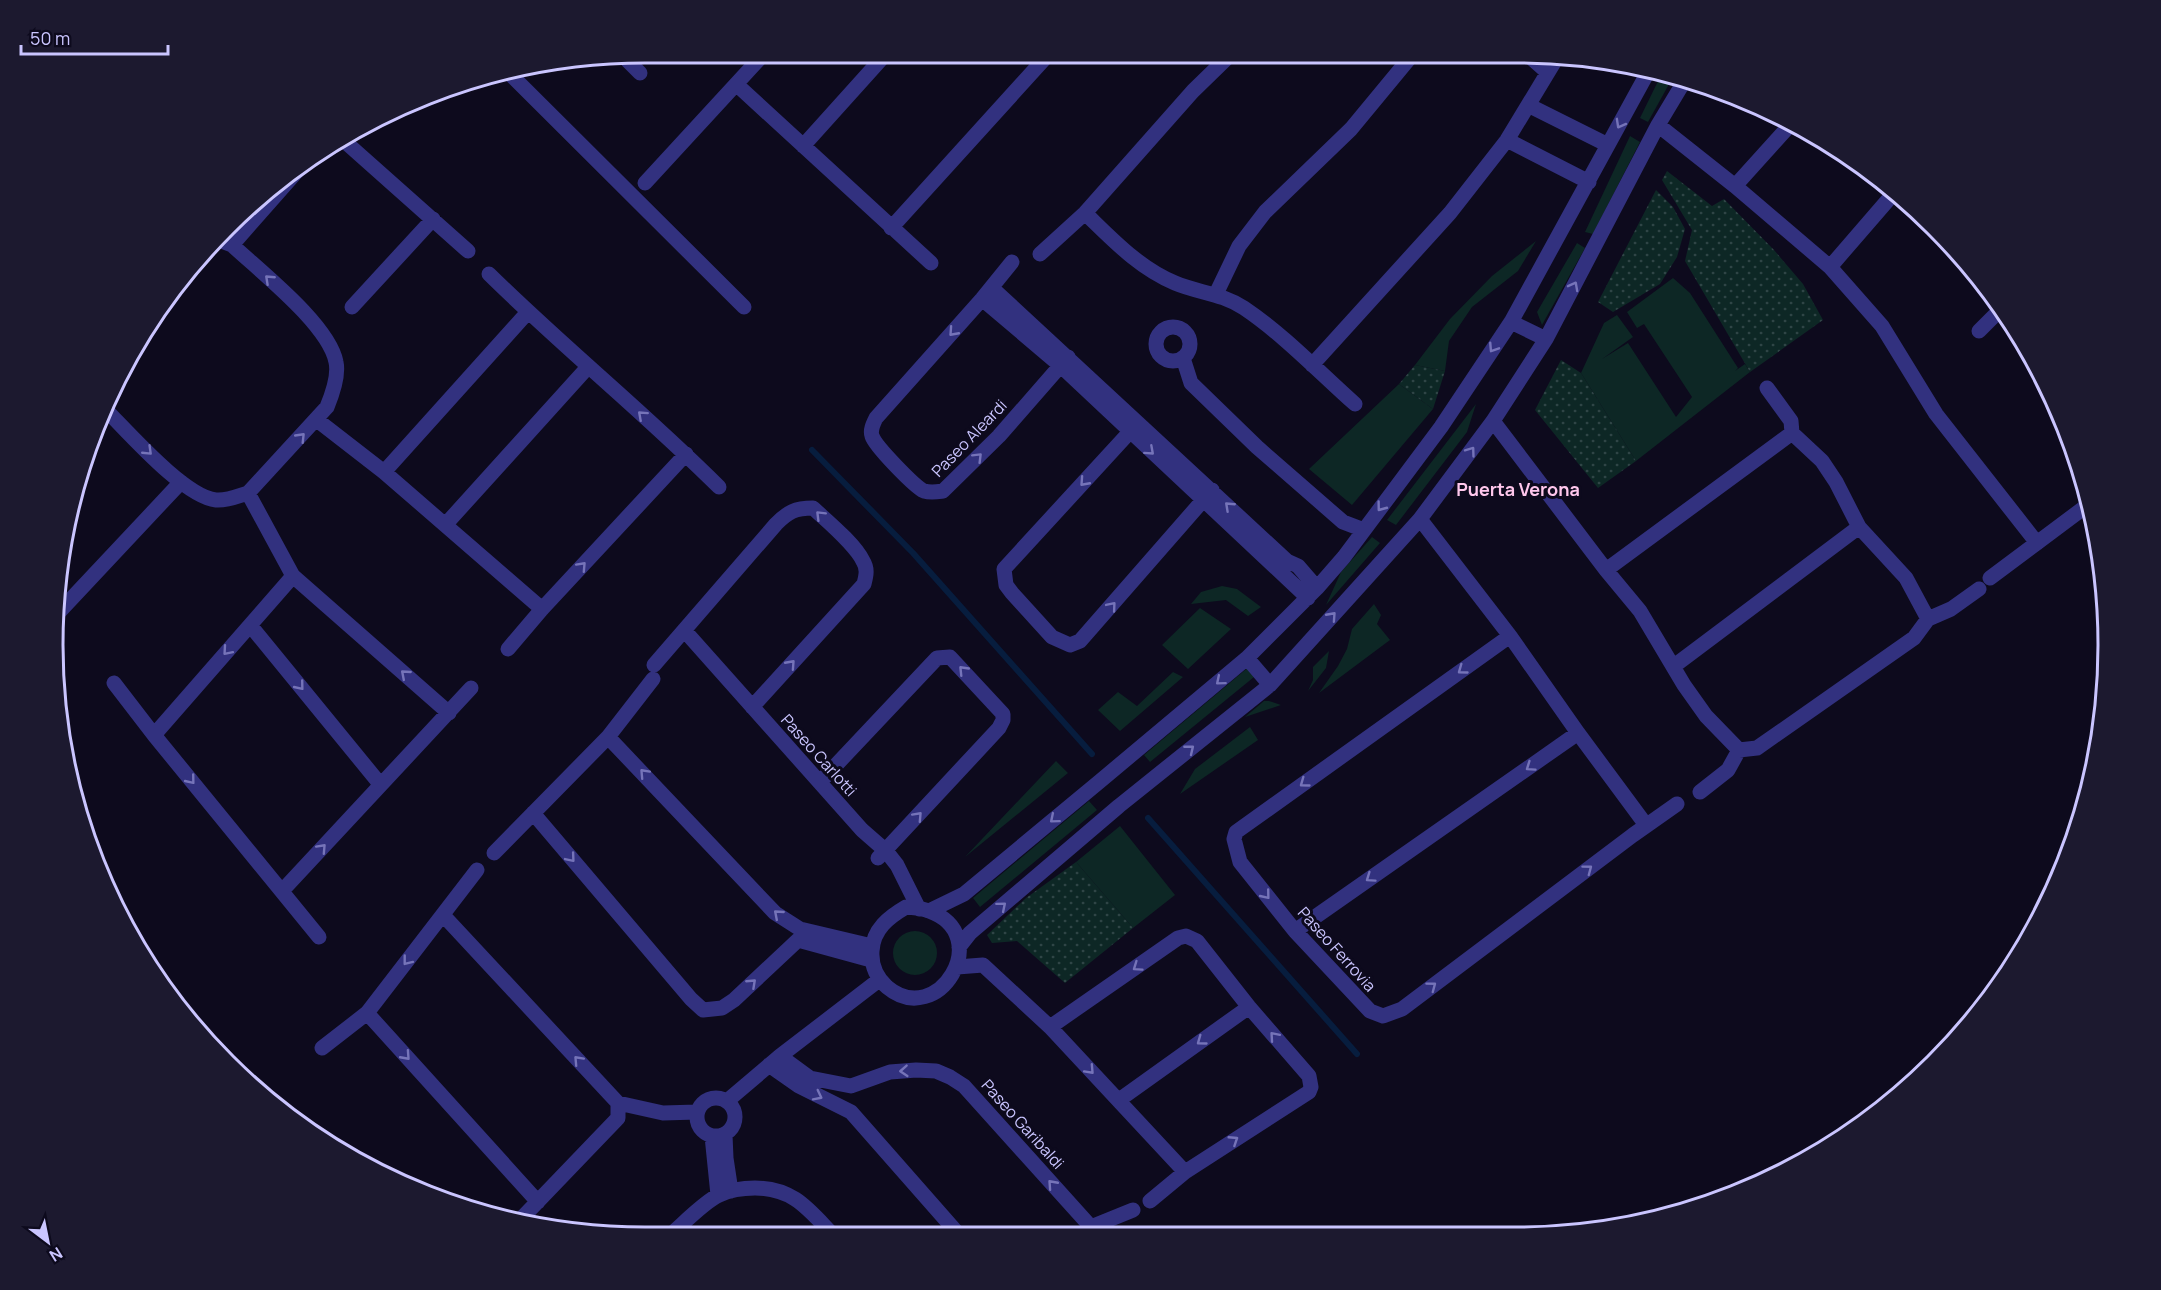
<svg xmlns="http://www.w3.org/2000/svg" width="2161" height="1290" viewBox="0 0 2161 1290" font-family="Manrope,sans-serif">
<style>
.green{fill:#0d2725}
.park{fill:url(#park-dots)}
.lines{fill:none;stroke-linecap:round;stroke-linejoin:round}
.stream{stroke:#071d3e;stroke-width:6}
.minor{stroke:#32317f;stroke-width:15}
.oneway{stroke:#7674b9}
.labels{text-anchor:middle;stroke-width:6;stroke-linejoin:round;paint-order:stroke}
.street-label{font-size:16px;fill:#cac5ff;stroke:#0d0a1d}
.neighbourhood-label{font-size:18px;font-weight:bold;fill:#ffc7ec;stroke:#0d0a1d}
.rim{fill:none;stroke:#cac5ff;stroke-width:3}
</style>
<defs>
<pattern id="park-dots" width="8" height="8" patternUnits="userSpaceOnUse" patternTransform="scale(1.5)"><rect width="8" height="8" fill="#0d2725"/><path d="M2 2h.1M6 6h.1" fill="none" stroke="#2f4546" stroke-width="1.8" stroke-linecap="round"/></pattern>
</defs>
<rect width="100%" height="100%" fill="#0d0a1d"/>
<!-- green -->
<path class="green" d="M1661,75L1673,77L1648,122L1640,118Z
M1630,136L1640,142L1593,234L1585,232Z
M1536,241L1518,271L1472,307L1449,341L1445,371L1415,365L1450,319L1492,276Z
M1577,243L1585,248L1542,325L1537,312Z
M1673,278L1690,293L1738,368L1735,371L1745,364L1750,372L1636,461L1581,373L1604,323L1617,315L1633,337L1602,359L1628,343L1676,417L1692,397L1644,324L1637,328L1627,312Z
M1399,384L1433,409L1352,505L1309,469Z
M1476,404L1467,432L1396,525L1387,520Z
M1372,537L1380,543L1326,605L1341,572Z
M1222,586L1237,589L1261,607L1248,616L1226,600L1191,604L1201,592Z
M1374,604L1381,615L1377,624L1390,640L1319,693L1338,666L1347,649L1352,629Z
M1200,608L1231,629L1188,669L1162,645Z
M1329,651L1326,668L1308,691L1313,680V667Z
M1251,665L1254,677L1150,762L1144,755Z
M1173,672L1183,677L1120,731L1098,710L1118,692L1137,706Z
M1264,701H1269L1281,705L1245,717Z
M1250,727L1258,740L1180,794L1195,769Z
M1056,761L1068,773L965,857Z
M1089,801L1097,810L980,907L973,898Z
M1120,826L1175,895L1133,928L1076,862Z
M893 953a22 22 0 1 1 44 0a22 22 0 1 1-44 0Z"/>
<!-- park -->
<path class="park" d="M1667,171L1712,206L1724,199L1774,250L1803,284L1823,320L1750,372L1685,261L1692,230L1662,180Z
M1656,190L1673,207L1685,229L1677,257L1660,284L1613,312L1598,302Z
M1561,360L1581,373L1636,461L1598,488L1535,410Z
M1415,365L1445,371L1433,409L1399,384Z
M1076,862L1133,928L1065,983L1017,941L992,943L987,935L1026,898Z"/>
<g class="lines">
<!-- stream -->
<path class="stream" d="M812,450L913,553L1092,754
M1148,818L1357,1054"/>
<!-- minor -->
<path class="minor" d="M1527,54L1547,72
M624,57L640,73
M508,72L744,307
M736,84L931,263
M1528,105L1608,145
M1658,125L1735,186L1830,267L1882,326L1936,414L2037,543
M342,139L468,251
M1507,140L1589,182
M803,146L884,56
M645,183L761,57
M1735,186L1790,125
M1085,213C1113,240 1139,268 1175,283C1199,293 1221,293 1244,308C1284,335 1319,372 1355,404
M891,228L1047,56
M232,245L306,161
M1040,254L1085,213L1193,91L1230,55
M1012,262L982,299L876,418C873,424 870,430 872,436C875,446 915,487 924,491C931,493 936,492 943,491L999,436L1068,357
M1830,267L1894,193
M489,274C563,347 645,413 719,487
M992,288L1287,561L1298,566L1317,588
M1216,294L1239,246L1265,212L1351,129L1413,54
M982,299L1061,366L1308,598
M352,307L433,219
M1511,322L1546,339
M1156 344a17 17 0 1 1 34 0a17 17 0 1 1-34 0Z
M1979,331L2002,308
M1183,358L1191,383L1257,447L1343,522L1364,530
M1312,365L1450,213L1507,140L1559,54
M1767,388L1791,421L1792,433L1822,461L1836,482L1859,527L1906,578L1928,619
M106,410C129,433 185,497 216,500C227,501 238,496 248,493L327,407C332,395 339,376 336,362C329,325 261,272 232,245L216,239
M317,420L384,472L542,609
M1493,421L1606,570L1640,611L1684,685L1706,716L1739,750
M1138,423L1004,569L1006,585L1012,593L1052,637L1070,645L1080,641L1212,490
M384,472L528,312
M248,493L293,576L449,713
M1420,519L1510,636L1578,733L1646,825
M446,524L588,367
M1606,570L1792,433
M1990,578L2089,504
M59,612L181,482
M250,625L380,784
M684,630L862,830L886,851L897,865L919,909
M1510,636L1236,832L1234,839L1240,862L1295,931L1370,1011L1383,1016L1402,1009L1633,835L1677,804
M508,649L542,609L686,454
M1247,658L1270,685
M654,665L776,524C788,512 795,508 813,508C827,521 855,544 863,561C868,569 866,576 864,584L752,707
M1674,666L1859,527
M114,683L154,735L319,937
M154,735L293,576
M608,737L653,679
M1739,750L1757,748L1914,638L1928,619L1951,609L1979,589
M820,782L937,658L950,657L1003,714V720L999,728L878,858
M1700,792L1728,770L1739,750
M533,813L691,999L703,1010L722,1008L734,1000L798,940L871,960
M494,853L608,737L775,913L800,929L872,946
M282,891L471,688
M906,907C914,908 922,908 929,911C996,935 938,1030 887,987C876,977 871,966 872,951C873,929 889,917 906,907Z
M929,911L964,894L1099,782L1247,658L1317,588L1344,557L1441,427L1511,322L1648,72
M443,915L618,1103L663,1113L697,1112
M1295,931L1578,733
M959,947L970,933L1119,806L1270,685L1420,519L1493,421L1546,339L1658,125L1685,80
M957,967L983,965L1050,1027L1185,1172
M367,1013L538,1202
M1050,1027L1178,938L1186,936L1197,941L1249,1007L1309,1076L1311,1087L1309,1092L1185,1172L1150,1201
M322,1048L367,1013L477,870
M780,1056L810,1078L851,1086L890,1072L916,1070L936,1071L950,1077L964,1086L1091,1227
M769,1065L799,1086L851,1112L960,1236
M697 1117a19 19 0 1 1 38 0a19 19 0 1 1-38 0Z
M1119,1100L1249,1007
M727,1101L780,1056L879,980
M725,1135L726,1158L731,1191
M712,1136L718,1195
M521,1219L618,1118V1103
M669,1236C682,1225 705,1201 719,1195C730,1190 743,1188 755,1188C794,1188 809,1210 834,1236
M1086,1236L1091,1227L1133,1210"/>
</g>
<!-- one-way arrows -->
<defs><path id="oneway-chevron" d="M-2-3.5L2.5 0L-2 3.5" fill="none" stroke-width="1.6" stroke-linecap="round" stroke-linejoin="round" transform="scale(1.5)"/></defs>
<g class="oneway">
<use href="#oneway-chevron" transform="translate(1620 124) rotate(119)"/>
<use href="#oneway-chevron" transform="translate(269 279) rotate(-137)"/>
<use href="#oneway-chevron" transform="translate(1574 286) rotate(-62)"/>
<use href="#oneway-chevron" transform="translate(953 332) rotate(132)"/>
<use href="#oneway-chevron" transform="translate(1493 348) rotate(123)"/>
<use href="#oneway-chevron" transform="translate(642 415) rotate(-138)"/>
<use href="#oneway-chevron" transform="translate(301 437) rotate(-46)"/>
<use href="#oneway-chevron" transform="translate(148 451) rotate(44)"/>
<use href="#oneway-chevron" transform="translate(1150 451) rotate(42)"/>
<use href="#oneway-chevron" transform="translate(1471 451) rotate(-54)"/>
<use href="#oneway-chevron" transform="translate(978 457) rotate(-45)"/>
<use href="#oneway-chevron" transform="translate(1084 482) rotate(132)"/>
<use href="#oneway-chevron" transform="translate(1229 506) rotate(-137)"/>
<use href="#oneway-chevron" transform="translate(1381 507) rotate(127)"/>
<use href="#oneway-chevron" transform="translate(820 515) rotate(-135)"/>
<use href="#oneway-chevron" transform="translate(582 566) rotate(-47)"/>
<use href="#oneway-chevron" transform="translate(1112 606) rotate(-50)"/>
<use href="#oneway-chevron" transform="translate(1332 616) rotate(-48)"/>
<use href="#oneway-chevron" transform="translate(227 651) rotate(131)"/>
<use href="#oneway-chevron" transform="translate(791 664) rotate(-48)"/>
<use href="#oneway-chevron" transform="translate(963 670) rotate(-134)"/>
<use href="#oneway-chevron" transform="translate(1462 670) rotate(144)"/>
<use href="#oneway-chevron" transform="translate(405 674) rotate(-139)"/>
<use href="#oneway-chevron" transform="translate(1220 681) rotate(140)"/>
<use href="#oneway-chevron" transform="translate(300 686) rotate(51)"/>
<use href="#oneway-chevron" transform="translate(1190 749) rotate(-39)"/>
<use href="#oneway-chevron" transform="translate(1530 767) rotate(145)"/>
<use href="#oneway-chevron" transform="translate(644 773) rotate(-133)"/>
<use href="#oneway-chevron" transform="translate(191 780) rotate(51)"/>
<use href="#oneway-chevron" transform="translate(1304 783) rotate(144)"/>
<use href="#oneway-chevron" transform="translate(918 816) rotate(-47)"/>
<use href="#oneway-chevron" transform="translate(1054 819) rotate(140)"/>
<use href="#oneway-chevron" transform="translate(322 848) rotate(-47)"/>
<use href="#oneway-chevron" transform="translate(571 858) rotate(50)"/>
<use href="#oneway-chevron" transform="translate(1588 869) rotate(-37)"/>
<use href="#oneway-chevron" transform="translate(1370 878) rotate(145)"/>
<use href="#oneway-chevron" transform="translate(1266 895) rotate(51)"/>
<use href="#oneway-chevron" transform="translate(1002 906) rotate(-40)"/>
<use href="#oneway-chevron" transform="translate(778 914) rotate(-139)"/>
<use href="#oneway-chevron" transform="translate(407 961) rotate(128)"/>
<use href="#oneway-chevron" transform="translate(1137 967) rotate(145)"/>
<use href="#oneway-chevron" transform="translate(752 983) rotate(-43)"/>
<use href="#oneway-chevron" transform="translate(1432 986) rotate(-37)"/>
<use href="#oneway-chevron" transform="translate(1274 1036) rotate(-131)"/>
<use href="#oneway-chevron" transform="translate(1201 1041) rotate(144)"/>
<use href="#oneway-chevron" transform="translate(406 1056) rotate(48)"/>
<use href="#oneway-chevron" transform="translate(578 1060) rotate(-133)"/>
<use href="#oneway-chevron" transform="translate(1090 1070) rotate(47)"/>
<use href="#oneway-chevron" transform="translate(904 1071) rotate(176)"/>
<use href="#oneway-chevron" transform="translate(818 1096) rotate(27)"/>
<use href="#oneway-chevron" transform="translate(1234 1140) rotate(-33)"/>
<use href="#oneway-chevron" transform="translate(1052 1184) rotate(-132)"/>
</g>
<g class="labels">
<!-- street labels -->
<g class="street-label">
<text transform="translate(969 438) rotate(-46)" y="6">Paseo Aleardi</text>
<text transform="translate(819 755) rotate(48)" y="6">Paseo Carlotti</text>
<text transform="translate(1337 949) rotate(48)" y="6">Paseo Ferrovia</text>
<text transform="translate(1023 1124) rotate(48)" y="6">Paseo Garibaldi</text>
</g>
<!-- neighbourhood labels -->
<g class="neighbourhood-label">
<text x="1518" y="496">Puerta Verona</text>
</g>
</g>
<!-- crop -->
<path d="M0 0H2161V1290H0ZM645 63H1516A582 582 0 0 1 2098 645V645A582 582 0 0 1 1516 1227H645A582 582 0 0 1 63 645V645A582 582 0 0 1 645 63Z" fill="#1c192f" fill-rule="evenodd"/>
<path class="rim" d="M645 63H1516A582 582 0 0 1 2098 645V645A582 582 0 0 1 1516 1227H645A582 582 0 0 1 63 645V645A582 582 0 0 1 645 63Z"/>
<!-- north arrow -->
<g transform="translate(48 1242) rotate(148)" stroke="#0d0a1d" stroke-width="4.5" paint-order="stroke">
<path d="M0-4.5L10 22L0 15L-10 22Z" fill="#cac5ff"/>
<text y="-9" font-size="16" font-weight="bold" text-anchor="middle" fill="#cac5ff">N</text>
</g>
<!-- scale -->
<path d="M21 45v9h147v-9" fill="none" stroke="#cac5ff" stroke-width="3"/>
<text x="30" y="45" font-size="18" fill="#cac5ff" stroke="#0d0a1d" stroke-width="4.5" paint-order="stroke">50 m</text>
</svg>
